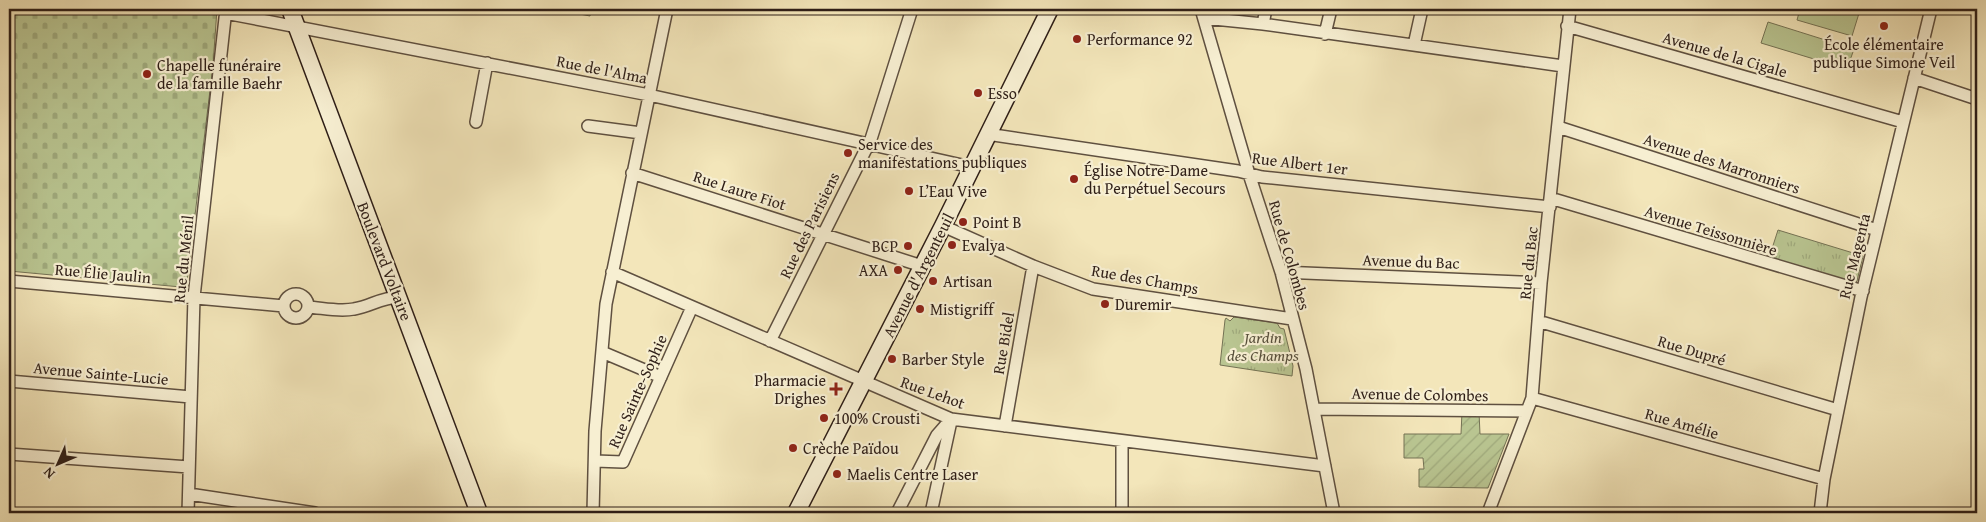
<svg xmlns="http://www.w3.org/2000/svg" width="1986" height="522" viewBox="0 0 1986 522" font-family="'Gentium Book Plus',serif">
<defs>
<pattern id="cemetery-stones" width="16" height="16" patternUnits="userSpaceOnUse" patternTransform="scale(1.25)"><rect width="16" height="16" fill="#b9c591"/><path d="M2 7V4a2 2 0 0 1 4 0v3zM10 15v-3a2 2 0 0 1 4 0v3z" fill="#9fa97c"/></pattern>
<pattern id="park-tufts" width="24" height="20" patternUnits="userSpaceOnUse" patternTransform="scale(1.25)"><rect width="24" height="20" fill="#b9c591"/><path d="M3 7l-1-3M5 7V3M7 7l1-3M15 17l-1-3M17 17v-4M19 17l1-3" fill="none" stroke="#9fa97c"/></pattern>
<pattern id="garden-furrows" width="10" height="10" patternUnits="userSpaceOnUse" patternTransform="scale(1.25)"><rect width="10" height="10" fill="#b9c591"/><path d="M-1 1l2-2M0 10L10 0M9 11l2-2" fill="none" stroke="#9fa97c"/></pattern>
</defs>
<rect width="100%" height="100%" fill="#f3e6ba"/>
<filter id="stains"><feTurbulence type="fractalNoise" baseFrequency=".004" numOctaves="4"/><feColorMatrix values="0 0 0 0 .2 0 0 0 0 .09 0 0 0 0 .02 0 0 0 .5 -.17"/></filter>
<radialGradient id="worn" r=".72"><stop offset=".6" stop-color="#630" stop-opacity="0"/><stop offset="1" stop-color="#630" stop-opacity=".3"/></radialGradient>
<path fill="url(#cemetery-stones)" stroke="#747254" d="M9,9H217L213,65L187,282L181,287L9,271Z"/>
<path fill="url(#park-tufts)" stroke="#747254" d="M554,9H591L590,16Z
M1778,230L1863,256L1857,281L1853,284L1769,258Z
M1234,317L1277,323L1280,328L1284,329L1293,366L1292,376L1220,365L1225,320L1226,318L1230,321Z"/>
<path fill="url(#garden-furrows)" stroke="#747254" d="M1462,412H1479L1480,434H1509L1488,488L1419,487V469H1424L1423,458H1404V434H1461Z"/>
<path fill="#b9c591" stroke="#747254" d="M1800,9H1856L1860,10L1852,36L1797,20Z
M1768,22L1854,49L1847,69L1761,43Z"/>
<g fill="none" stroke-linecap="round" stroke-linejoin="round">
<defs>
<path id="minor" d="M1201,9L1249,174L1281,272L1306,369L1334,513
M225,13L649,95L971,167
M1204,18L1263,24L1563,66
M1263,24L1266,9
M1567,26L1903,122
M1325,34L1331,9
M1414,45L1422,9
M1914,78L1977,99
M476,122L487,63
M588,126L641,133
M1558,127L1877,230
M987,134L1238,171L1262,177L1550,207
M632,173L922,266
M1550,198L1863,291
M943,226L1033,266L1093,289L1292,319
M612,272L951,419L1325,466
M1281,272L1541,283
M9,281L284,306
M284 306a12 12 0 1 1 24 0a12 12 0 1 1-24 0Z
M308,307C323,308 339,312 354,309C371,306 380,298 399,297
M1538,321L1838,410
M770,341L871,139L912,9
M602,352L661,377
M9,381L191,397
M1532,398L1824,479
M1314,409L1526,411
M1005,426L1033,266
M1122,441V513
M9,454L189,467
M595,461L623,462L692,307
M189,494L315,513
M188,513L194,297L226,9
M593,513L595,431L606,304L667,9
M897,513L937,435L951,419
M931,513L951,421
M1488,513L1532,398L1541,283L1570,9
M1820,513L1824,479L1861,297L1931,9"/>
<path id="secondary" d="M290,9L479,513
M796,513L943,226L1050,9"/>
</defs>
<use href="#minor" stroke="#5f5040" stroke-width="14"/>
<use href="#secondary" stroke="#2e1e17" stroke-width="19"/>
<use href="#minor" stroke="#f7efd2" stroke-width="11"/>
<use href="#secondary" stroke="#f7efd2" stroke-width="16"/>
</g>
<g fill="#8f2418" stroke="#f7efd2" stroke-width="2">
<circle cx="1884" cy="26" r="5"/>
<circle cx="1077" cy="39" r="5"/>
<circle cx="147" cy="74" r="5"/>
<circle cx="978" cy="93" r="5"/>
<circle cx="848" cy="153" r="5"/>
<circle cx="1074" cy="179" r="5"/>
<circle cx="909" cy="191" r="5"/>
<circle cx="963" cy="222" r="5"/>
<circle cx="952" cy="245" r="5"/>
<circle cx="908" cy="246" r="5"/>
<circle cx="898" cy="270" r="5"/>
<circle cx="933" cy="281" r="5"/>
<circle cx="1105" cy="304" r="5"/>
<circle cx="920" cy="309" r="5"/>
<circle cx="892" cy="359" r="5"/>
<path d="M833.5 381.5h5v5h5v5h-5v5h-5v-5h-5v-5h5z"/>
<circle cx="824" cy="418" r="5"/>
<circle cx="793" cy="448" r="5"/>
<circle cx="837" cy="474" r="5"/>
</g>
<g text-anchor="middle" stroke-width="4.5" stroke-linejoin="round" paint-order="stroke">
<g font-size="16" fill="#2e1e17" stroke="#f7efd2" text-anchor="start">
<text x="1087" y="45">Performance 92</text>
<text x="1884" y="50" text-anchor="middle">École élémentaire<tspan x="1884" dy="18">publique Simone Veil</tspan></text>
<text x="157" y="71">Chapelle funéraire<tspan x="157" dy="18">de la famille Baehr</tspan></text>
<text x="988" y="99">Esso</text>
<text x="858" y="150">Service des<tspan x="858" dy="18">manifestations publiques</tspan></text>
<text x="1084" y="176">Église Notre-Dame<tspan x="1084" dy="18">du Perpétuel Secours</tspan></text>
<text x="919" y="197">L’Eau Vive</text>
<text x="973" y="228">Point B</text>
<text x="962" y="251">Evalya</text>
<text x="898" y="252" text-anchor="end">BCP</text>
<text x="888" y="276" text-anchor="end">AXA</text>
<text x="943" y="287">Artisan</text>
<text x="1115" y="310">Duremir</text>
<text x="930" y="315">Mistigriff</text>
<text x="902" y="365">Barber Style</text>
<text x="826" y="386" text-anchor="end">Pharmacie<tspan x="826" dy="18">Drighes</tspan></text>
<text x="834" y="424">100% Crousti</text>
<text x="803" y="454">Crèche Païdou</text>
<text x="847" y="480">Maelis Centre Laser</text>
</g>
<g font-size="16" fill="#2e1e17" stroke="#f7efd2">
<text transform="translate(1725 54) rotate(16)" y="6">Avenue de la Cigale</text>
<text transform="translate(602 69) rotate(11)" y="6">Rue de l'Alma</text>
<text transform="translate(1300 163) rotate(7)" y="6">Rue Albert 1er</text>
<text transform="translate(1722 163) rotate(18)" y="6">Avenue des Marronniers</text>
<text transform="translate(740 190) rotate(18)" y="6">Rue Laure Fiot</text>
<text transform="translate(809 225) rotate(-64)" y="6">Rue des Parisiens</text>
<text transform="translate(1711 230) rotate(17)" y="6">Avenue Teissonnière</text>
<text transform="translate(1290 255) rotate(74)" y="6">Rue de Colombes</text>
<text transform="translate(1854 256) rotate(-76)" y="6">Rue Magenta</text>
<text transform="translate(183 259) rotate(-84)" y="6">Rue du Ménil</text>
<text transform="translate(385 261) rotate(69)" y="6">Boulevard Voltaire</text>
<text transform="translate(1411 261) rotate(2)" y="6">Avenue du Bac</text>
<text transform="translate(1528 263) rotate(-84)" y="6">Rue du Bac</text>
<text transform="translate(103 273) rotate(5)" y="6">Rue Élie Jaulin</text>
<text transform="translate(918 275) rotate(-63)" y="6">Avenue d'Argenteuil</text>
<text transform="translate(1145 279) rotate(10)" y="6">Rue des Champs</text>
<text transform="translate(1003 343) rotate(-80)" y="6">Rue Bidel</text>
<text transform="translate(1692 350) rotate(17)" y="6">Rue Dupré</text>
<text transform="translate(101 373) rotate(5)" y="6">Avenue Sainte-Lucie</text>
<text transform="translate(637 391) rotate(-66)" y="6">Rue Sainte-Sophie</text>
<text transform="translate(933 392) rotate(20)" y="6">Rue Lehot</text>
<text transform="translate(1420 394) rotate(1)" y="6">Avenue de Colombes</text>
<text transform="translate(1682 423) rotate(16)" y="6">Rue Amélie</text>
</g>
<g font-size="16" font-style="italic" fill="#58503c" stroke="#f7efd2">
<text x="1263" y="343">Jardin<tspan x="1263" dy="18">des Champs</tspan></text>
</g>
</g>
<rect width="1986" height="522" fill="none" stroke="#f3e6ba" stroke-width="30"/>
<rect x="10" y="10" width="1966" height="502" fill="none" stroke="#2e1e17" stroke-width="2.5"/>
<rect x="15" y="15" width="1956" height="492" fill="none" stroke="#2e1e17"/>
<g transform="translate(58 464) rotate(225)" stroke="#f7efd2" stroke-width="4" paint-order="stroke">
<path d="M0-4L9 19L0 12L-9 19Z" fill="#2e1e17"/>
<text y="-8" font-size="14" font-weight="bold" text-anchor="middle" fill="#2e1e17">N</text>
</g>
<rect width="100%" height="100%" filter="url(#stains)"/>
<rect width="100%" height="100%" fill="url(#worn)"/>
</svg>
